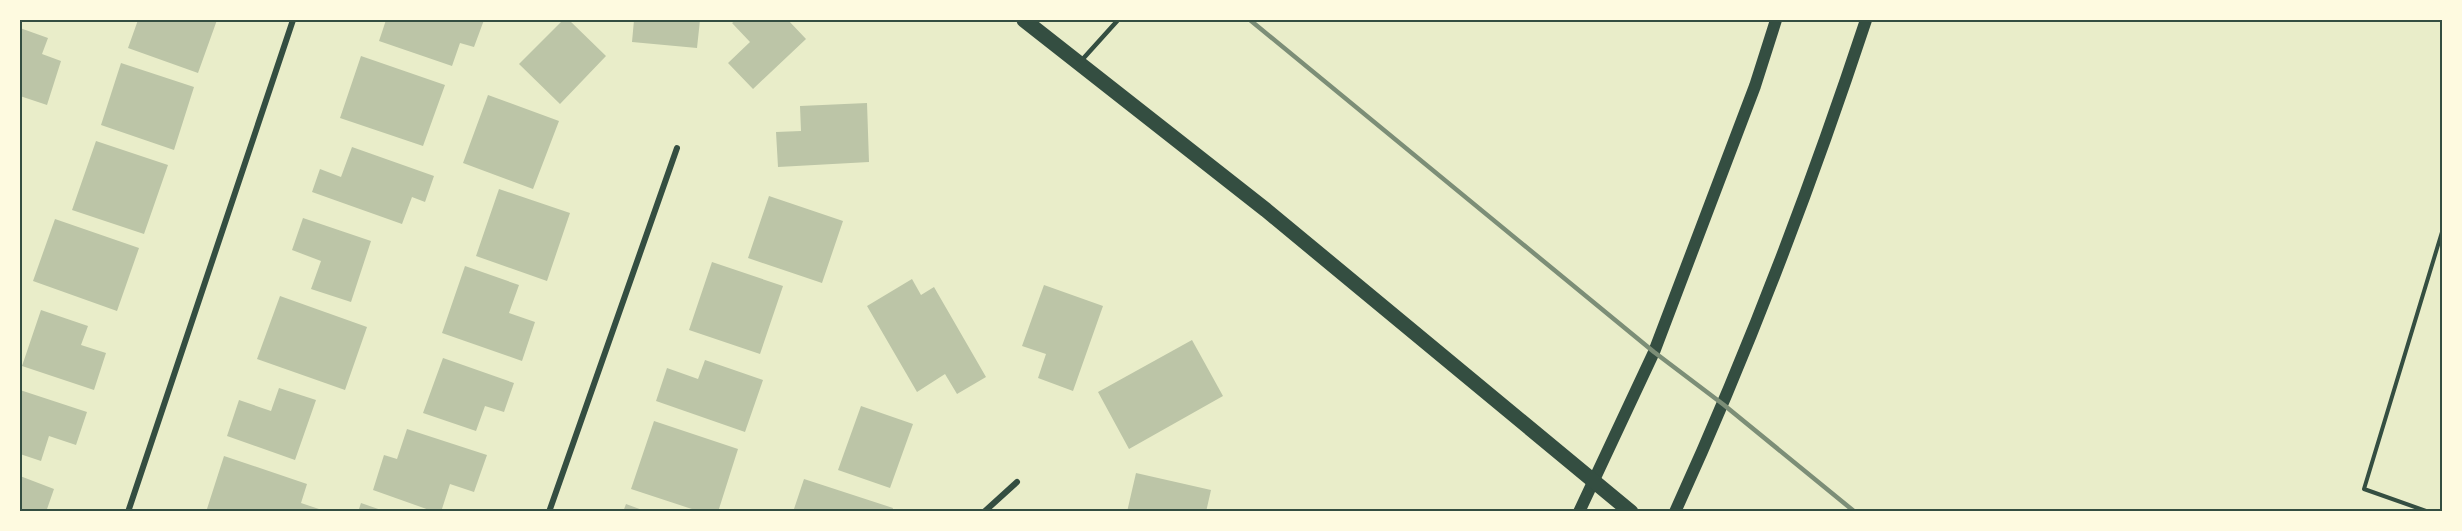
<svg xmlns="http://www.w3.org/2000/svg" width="2462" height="531" viewBox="0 0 2462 531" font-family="Signika,sans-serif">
<rect width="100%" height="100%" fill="#e9edc9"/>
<path fill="#bcc5a7" d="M138,20H217L198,73L128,48Z
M386,20H484L474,47L460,43L452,66L379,41Z
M563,20H569L606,56L560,104L519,64Z
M634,20H700L697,48L632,42Z
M736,20H788L806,39L753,89L728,63L750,42L732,23Z
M20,28L48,38L42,54L61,61L47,105L20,96Z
M361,56L445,85L423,146L340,118Z
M121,63L194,87L174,150L101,125Z
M488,95L559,121L533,189L463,163Z
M867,103L869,162L778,167L776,132L801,131L800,106Z
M96,141L168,165L144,234L72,210Z
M352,147L434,176L425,202L412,197L402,224L312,192L320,169L341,177Z
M499,189L570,213L547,281L476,256Z
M769,196L843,221L822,283L748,258Z
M303,218L371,241L351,302L311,289L321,261L292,250Z
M55,219L139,248L117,311L33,281Z
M712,262L783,286L760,354L689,330Z
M465,266L519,285L509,313L535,322L522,361L442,333Z
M912,279L921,295L934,287L986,377L957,394L945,374L917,392L867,306Z
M1044,285L1103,306L1073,391L1038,378L1046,354L1022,346Z
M280,296L367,327L345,390L257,359Z
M41,310L88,326L81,345L106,353L94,390L22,366Z
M1192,340L1223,396L1129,449L1098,392Z
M443,358L514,383L504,412L485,406L476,431L423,413Z
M705,360L763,380L745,432L656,401L667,368L698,379Z
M279,388L316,400L295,460L227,436L239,400L271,411Z
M20,390L87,412L76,445L49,436L41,461L20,454Z
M861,406L913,424L890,488L838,470Z
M654,421L738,449L718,512H701L631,489Z
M407,429L487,455L474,492L450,484L441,512H435L373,490L384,455L397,459Z
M224,456L307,484L301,503L319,509L318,512H206Z
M1136,473L1211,490L1206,512H1127Z
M20,476L54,489L46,512H20Z
M804,479L893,508L892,512H793Z
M361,503L384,511V512H358Z
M626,504L645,511V512H623Z"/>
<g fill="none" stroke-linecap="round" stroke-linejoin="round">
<path stroke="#344e41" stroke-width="4" d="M2429,512L2364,489L2442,232"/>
<path stroke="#344e41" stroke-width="4.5" d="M1081,61L1118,20"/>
<path stroke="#344e41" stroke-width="6" d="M128,512L293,20
M549,512L677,148
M984,512L1017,482"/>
<path stroke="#344e41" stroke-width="12" d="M1579,512L1654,352L1755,86L1776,20
M1675,512C1748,352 1811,186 1866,20"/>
<path stroke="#344e41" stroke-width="15" d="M1024,20L1266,210L1631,512"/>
<path stroke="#7c8e77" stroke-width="4.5" d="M1250,20L1654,352L1724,405L1855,512"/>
</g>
<rect width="2462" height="531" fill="none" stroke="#fefae0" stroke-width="42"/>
<rect x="21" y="21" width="2420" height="489" fill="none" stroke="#344e41" stroke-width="2"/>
</svg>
